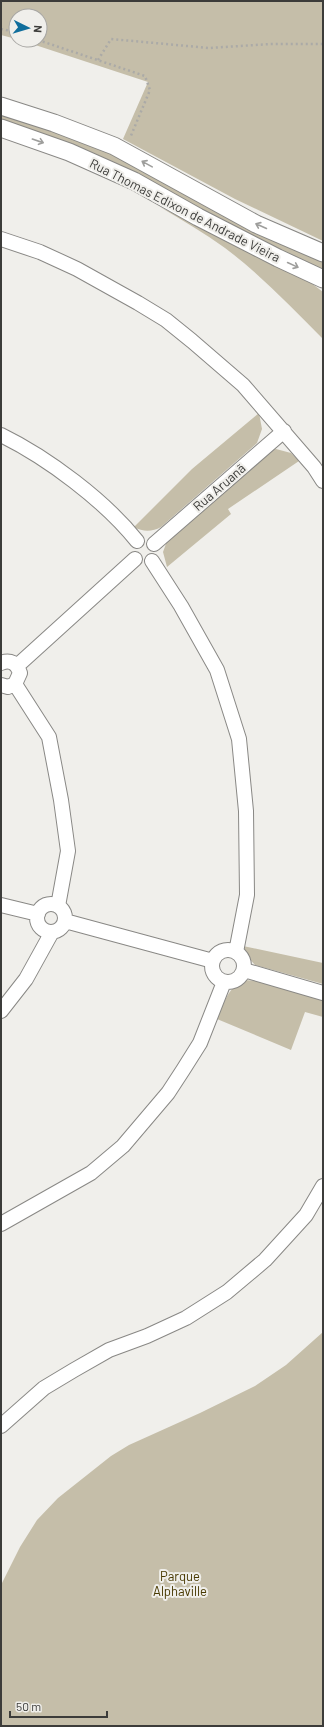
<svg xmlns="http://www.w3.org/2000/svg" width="324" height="1727" viewBox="0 0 324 1727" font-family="Barlow,sans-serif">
<rect width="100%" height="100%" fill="#f0efeb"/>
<path fill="#c5bea9" d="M1,1H323V241L235,199L123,139L148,82L20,40H40V16H16V39L1,35Z
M1,114L103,149L323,260V270L1,123Z
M160,207L302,276L323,292V339C292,308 261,275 225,248C204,233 182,220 160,207Z
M259,413L262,429L257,443L161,527C152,532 143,532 134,527L192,469Z
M276,449L291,453L299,461L228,509L231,514L167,567L163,552L167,541L271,450Z
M243,946L323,963V984L255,965L246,955Z
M243,980L258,981L323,998V1017L305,1012L291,1050L217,1019C224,1004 227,989 243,980Z
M323,1332V1726H1V1585L20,1547L37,1520L58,1498L111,1456L129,1445L200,1413L255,1386L286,1365Z"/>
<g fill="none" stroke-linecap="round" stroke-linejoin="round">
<defs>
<path id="minor" d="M1,239L40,252L77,269L138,303L166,320L192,341L243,385L314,467L323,481
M1,435C48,458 105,501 137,541
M154,544L284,431
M152,561L181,606L217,670L239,739L246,811L247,895L236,952
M1,663C10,659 17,663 20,673L15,684L8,687L1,685
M17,666L135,559
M15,684L49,737L61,800L68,851L58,906
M37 918a14 14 0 1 1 28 0a14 14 0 1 1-28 0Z
M1,905L38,914
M65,921L213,961
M212 966a16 16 0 1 1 32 0a16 16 0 1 1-32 0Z
M244,970L323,993
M1,1011L26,979L52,932
M1,1224L91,1173L123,1146L168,1093L183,1070L200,1043L224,982
M1,1426L44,1388L74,1370L109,1350L147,1336L186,1318L227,1292L265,1260L306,1215L323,1186"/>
<path id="tertiary" d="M1,106L54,123L114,146L256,224L323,253
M1,128L69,152L134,181L198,217L278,258L323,279"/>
</defs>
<use href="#minor" stroke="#898885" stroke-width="16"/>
<use href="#tertiary" stroke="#898885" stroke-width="19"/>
<path stroke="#abaaa7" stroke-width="2.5" stroke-dasharray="2 3" stroke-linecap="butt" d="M1,29L16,32
M38,40L145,76L150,90L130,138
M98,60L111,39L209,48L271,44H323"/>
<use href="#minor" stroke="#fff" stroke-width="14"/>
<use href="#tertiary" stroke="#fff" stroke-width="17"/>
</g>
<defs><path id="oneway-shaft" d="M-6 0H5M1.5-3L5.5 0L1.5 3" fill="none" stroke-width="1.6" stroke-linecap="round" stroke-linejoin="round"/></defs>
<g stroke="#9e9e9c">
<use href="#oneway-shaft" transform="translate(38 141) rotate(19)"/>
<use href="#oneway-shaft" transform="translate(147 164) rotate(-151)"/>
<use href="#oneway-shaft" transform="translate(261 226) rotate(-156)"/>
<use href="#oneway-shaft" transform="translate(293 265) rotate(25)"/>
</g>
<g text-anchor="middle" stroke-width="4" stroke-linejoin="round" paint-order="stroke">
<g font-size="13" fill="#3c3c3a" stroke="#f0efeb">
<text transform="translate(185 210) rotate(27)" y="5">Rua Thomas Edixon de Andrade Vieira</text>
<text transform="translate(219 487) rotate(-41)" y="5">Rua Aruanã</text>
</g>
<g font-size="13" fill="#483901" stroke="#f0efeb">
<text x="180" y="1581">Parque<tspan x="180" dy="15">Alphaville</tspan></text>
</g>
</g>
<rect width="324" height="1727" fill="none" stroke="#3c3c3a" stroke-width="4"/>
<g transform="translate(28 28) rotate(95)"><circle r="19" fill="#f0efeb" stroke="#a8a7a4"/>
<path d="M0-3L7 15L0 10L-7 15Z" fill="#106e9c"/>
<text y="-6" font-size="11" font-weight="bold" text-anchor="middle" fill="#3c3c3a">N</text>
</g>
<path d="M10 1711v6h97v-6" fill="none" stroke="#3c3c3a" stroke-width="2"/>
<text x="16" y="1711" font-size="12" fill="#3c3c3a" stroke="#f0efeb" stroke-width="3" paint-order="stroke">50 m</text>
</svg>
